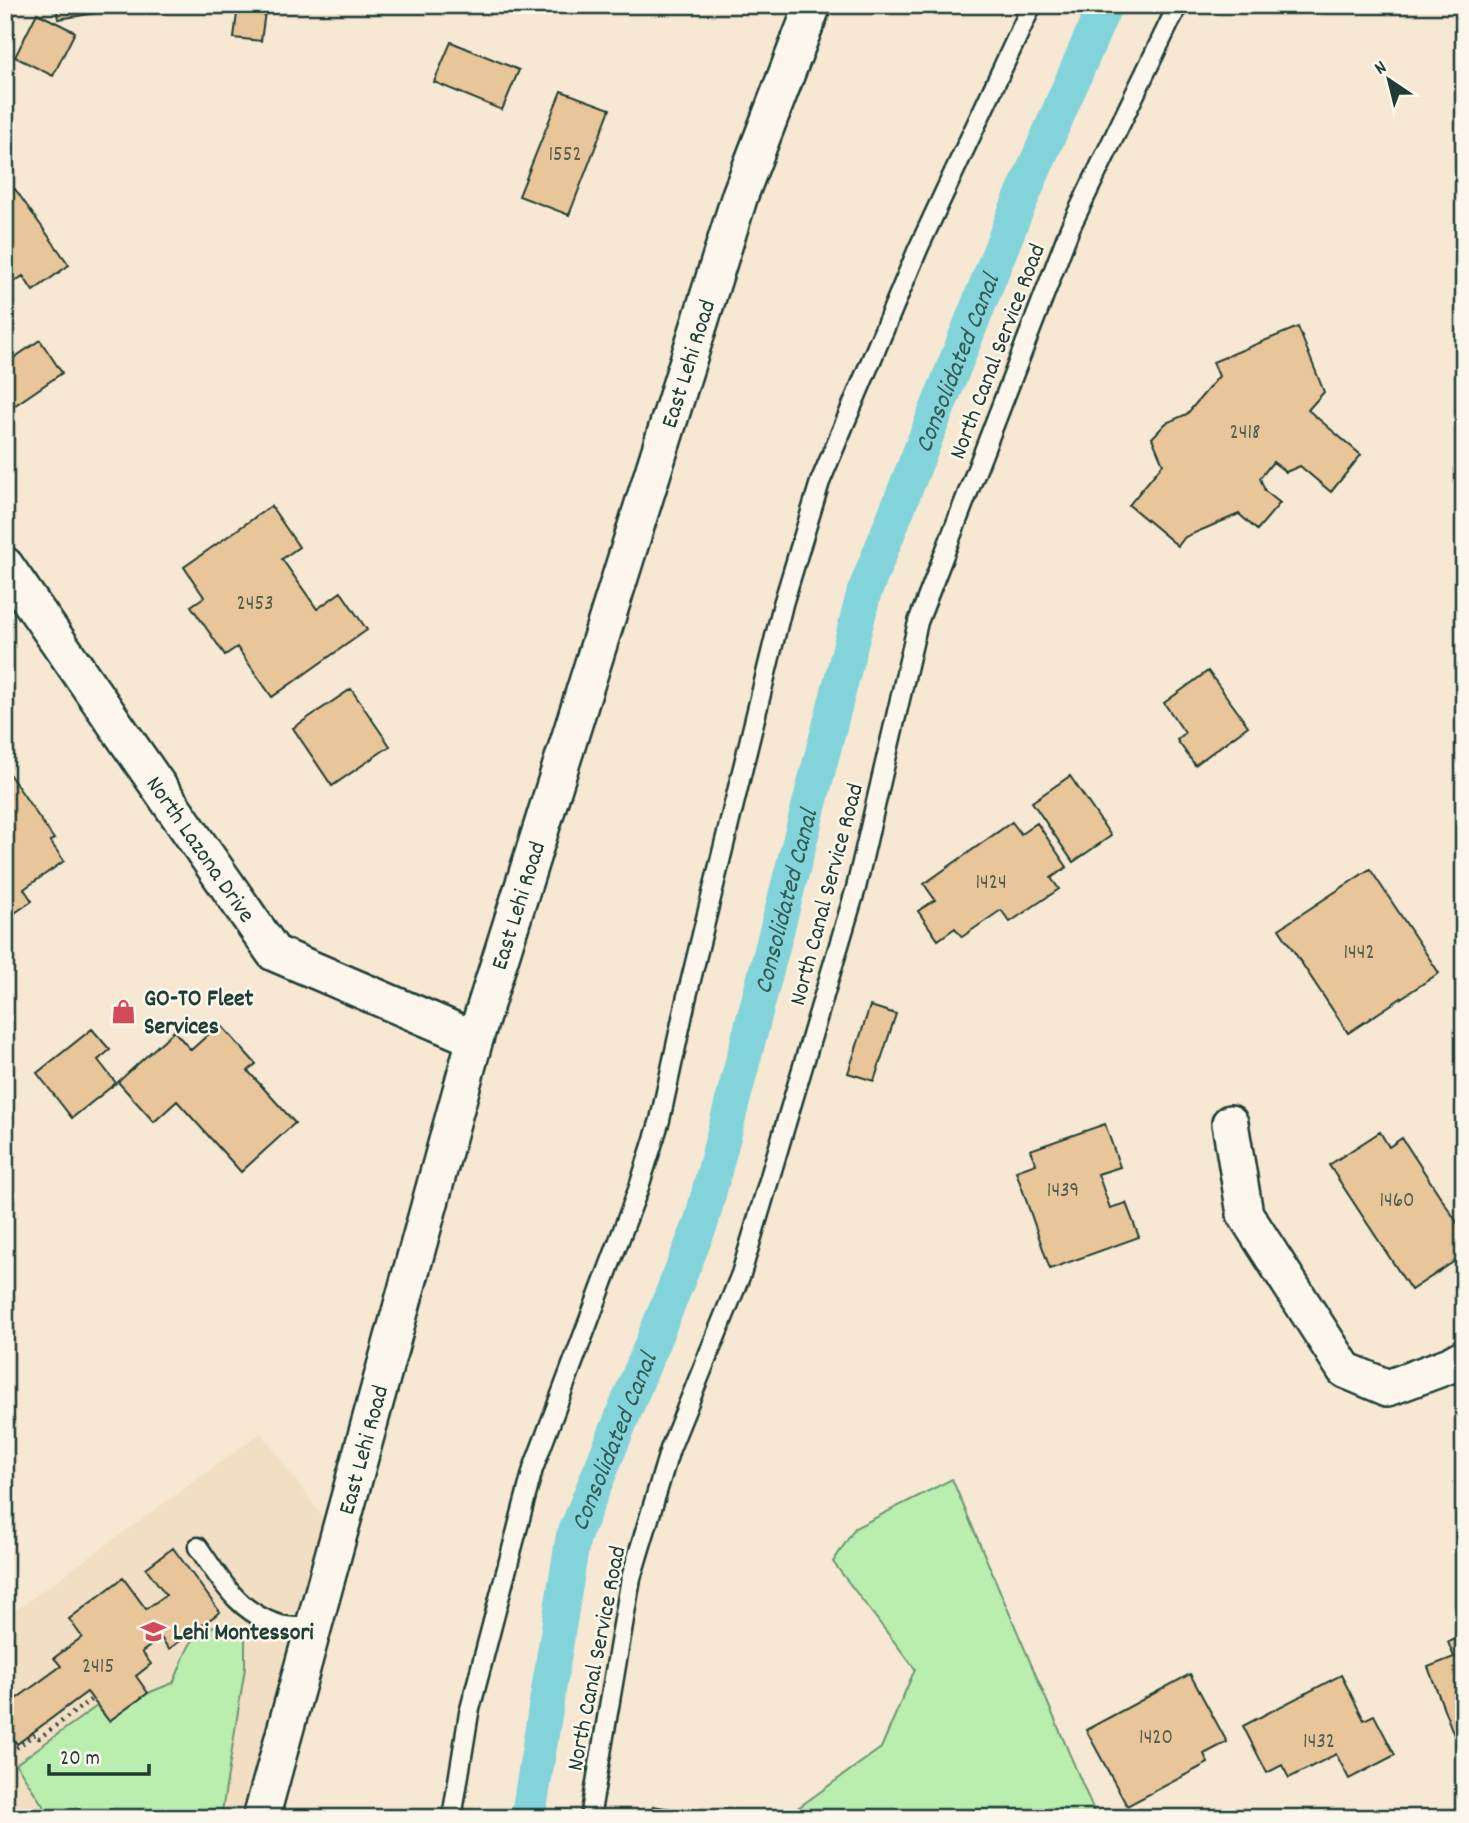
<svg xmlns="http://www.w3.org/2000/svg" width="1469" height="1823" viewBox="0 0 1469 1823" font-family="Dekko,sans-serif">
<rect width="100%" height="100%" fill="#f6e8d3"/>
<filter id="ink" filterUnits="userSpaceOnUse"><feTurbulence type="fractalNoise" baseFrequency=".0143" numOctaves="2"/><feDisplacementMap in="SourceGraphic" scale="14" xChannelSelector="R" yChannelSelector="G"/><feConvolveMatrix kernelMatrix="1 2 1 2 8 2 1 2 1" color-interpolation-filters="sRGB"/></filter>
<g filter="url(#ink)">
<path fill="#f2dec2" d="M261,1433L330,1527L251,1797L240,1818H5V1618Z"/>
<path fill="#b9eeaf" stroke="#6c9672" stroke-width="2" d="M952,1479L1097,1818H784L881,1748L915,1669L833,1562L855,1528Z
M230,1625L245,1635V1668L221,1818H51L16,1764L97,1706L109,1721L148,1693L173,1683C183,1664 186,1638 208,1628C214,1625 224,1626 230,1625Z"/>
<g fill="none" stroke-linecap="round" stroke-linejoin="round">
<path stroke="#83d4da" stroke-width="35" id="s1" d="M528,1818L573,1538L701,1223L864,593L1015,213L1105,5"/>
</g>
<path fill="#e9c69a" stroke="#1f3d34" stroke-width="2" d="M56,5H115L116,10L58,19Z
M238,5H266L261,41L234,38Z
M37,13L75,32L53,76L15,57Z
M451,42L519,70L502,110L434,82Z
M561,91L610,109L569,215L519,196Z
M15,189L69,265L33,291L23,276L5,288V195Z
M1298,327L1324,392L1308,410L1361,455L1331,492L1300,466L1286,472L1273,462L1260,478L1265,491L1280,503L1257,530L1239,514L1185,537L1178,546L1129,505L1163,464L1152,438L1166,423L1187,414L1219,376L1213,362Z
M40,340L62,373L5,412V364Z
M271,506L299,547L282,559L317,609L341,592L367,630L272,697L237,647L225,655L191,606L204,597L184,567Z
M1208,671L1248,726L1195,765L1177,740L1185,733L1164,703Z
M351,689L390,746L332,786L293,728Z
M5,768L54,839L50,841L64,861L24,889L32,901L9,917L5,913Z
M1070,776L1111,836L1073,862L1032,802Z
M1012,822L1021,834L1037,823L1067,867L1051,878L1059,889L1010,922L1001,910L962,937L955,928L938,940L918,911L935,900L924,884Z
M1370,869L1439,973L1348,1033L1279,929Z
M870,1006L896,1014L874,1081L848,1073Z
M220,1024L256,1064L248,1071L295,1123L241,1172L177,1101L154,1122L118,1082L174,1031L191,1050Z
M92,1029L110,1050L98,1060L116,1083L72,1118L37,1073Z
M1105,1124L1120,1167L1098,1174L1110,1208L1126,1203L1139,1237L1050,1269L1016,1171L1036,1164L1030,1150Z
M1380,1132L1389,1147L1402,1138L1464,1233V1255L1411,1290L1329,1165Z
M173,1548L220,1612L169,1649L161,1638L142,1652L151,1664L136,1676L148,1693L109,1721L87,1692L17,1744L5,1728V1707L61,1666L54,1658L82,1637L69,1619L123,1578L146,1609L166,1595L146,1568Z
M1464,1636V1740L1457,1743L1428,1667L1454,1657L1448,1642Z
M1190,1674L1227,1742L1204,1754L1208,1763L1127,1806L1086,1730Z
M1341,1675L1364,1720L1374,1715L1395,1755L1349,1779L1336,1754L1289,1778L1282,1765L1267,1773L1243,1726Z
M653,1806L718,1817L719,1818H651Z"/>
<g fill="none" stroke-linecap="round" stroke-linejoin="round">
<defs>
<path id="service" d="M198,1547C221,1580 238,1613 280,1625C290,1627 302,1627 313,1629
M452,1818L469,1713L533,1469L638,1190L660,1120L686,1000L783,604L820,482L918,249L1032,5
M590,1818L631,1578L670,1449L741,1274L856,888L918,622L1070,228L1178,5"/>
<g id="minor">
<path id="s2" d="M5,565L274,953L475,1039"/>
<path d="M1230,1123L1245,1214L1345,1370L1388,1388L1450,1365L1464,1357"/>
<path id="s3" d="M261,1818L475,1039L740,195L813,5"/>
</g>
</defs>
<use href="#service" stroke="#1f3d34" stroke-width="23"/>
<use href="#minor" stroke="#1f3d34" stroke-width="40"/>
<path stroke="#1f3d34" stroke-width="4.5" stroke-dasharray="2 5" stroke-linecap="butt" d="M5,1756L35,1734L39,1738L92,1699"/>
<use href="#service" stroke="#fbf7ec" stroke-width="18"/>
<use href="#minor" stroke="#fbf7ec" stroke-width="35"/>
</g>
</g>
<defs>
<symbol id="shop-bare" viewBox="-9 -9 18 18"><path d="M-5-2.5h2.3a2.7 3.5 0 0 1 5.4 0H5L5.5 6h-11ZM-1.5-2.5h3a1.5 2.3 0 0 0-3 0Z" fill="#d1495b" stroke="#fbf7ec" stroke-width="2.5" paint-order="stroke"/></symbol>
<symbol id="school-bare" viewBox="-9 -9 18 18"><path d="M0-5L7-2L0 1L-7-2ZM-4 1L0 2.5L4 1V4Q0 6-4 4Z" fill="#d1495b" stroke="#fbf7ec" stroke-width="2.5" paint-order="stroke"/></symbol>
</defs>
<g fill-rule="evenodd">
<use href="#shop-bare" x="106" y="994" width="35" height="35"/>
<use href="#school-bare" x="136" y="1614" width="35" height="35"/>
</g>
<g text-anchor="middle" stroke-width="5" stroke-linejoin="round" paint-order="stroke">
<g font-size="21" fill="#525f4e">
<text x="565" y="160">1552</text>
<text x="1245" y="438">2418</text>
<text x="255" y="609">2453</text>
<text x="991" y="888">1424</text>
<text x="1359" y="958">1442</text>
<text x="1063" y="1196">1439</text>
<text x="1397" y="1206">1460</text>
<text x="98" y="1672">2415</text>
<text x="1156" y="1743">1420</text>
<text x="1319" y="1747">1432</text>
</g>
<g font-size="24" fill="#1f3d34" stroke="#fbf7ec">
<text transform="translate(996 351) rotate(-69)" y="8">North Canal Service Road</text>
<text dy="8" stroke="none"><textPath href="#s3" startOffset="1516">East Lehi Road</textPath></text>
<text dy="8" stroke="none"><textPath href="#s2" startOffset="345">North Lazona Drive</textPath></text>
<text transform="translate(825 894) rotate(-75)" y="8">North Canal Service Road</text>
<text dy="8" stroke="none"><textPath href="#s3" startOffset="948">East Lehi Road</textPath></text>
<text dy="8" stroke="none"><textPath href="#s3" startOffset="382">East Lehi Road</textPath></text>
<text transform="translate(595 1658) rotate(-79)" y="8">North Canal Service Road</text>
</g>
<g font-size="24" font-weight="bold" fill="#1f3d34" stroke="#fbf7ec" text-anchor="start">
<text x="144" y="1005">GO-TO Fleet<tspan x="144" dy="28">Services</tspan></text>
<text x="173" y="1639">Lehi Montessori</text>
</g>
<g font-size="26" font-style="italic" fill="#335b55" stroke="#fbf7ec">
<text dy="9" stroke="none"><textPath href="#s1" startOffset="1522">Consolidated Canal</textPath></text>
<text dy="9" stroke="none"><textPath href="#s1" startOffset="956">Consolidated Canal</textPath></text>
<text dy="9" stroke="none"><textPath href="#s1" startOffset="388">Consolidated Canal</textPath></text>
</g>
</g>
<rect width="1469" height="1823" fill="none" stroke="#fbf7ec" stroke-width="28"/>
<rect x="14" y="14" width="1441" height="1795" fill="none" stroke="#1f3d34" stroke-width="2.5" filter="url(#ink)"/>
<g transform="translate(1389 80) rotate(325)" stroke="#fbf7ec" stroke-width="5" paint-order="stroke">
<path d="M0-5L12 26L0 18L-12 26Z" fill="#1f3d34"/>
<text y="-10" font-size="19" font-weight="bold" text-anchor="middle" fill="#1f3d34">N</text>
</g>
<path d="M49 1764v10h100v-10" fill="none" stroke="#1f3d34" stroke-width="3.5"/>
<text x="60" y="1764" font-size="21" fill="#1f3d34" stroke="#fbf7ec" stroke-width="5" paint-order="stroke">20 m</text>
</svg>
